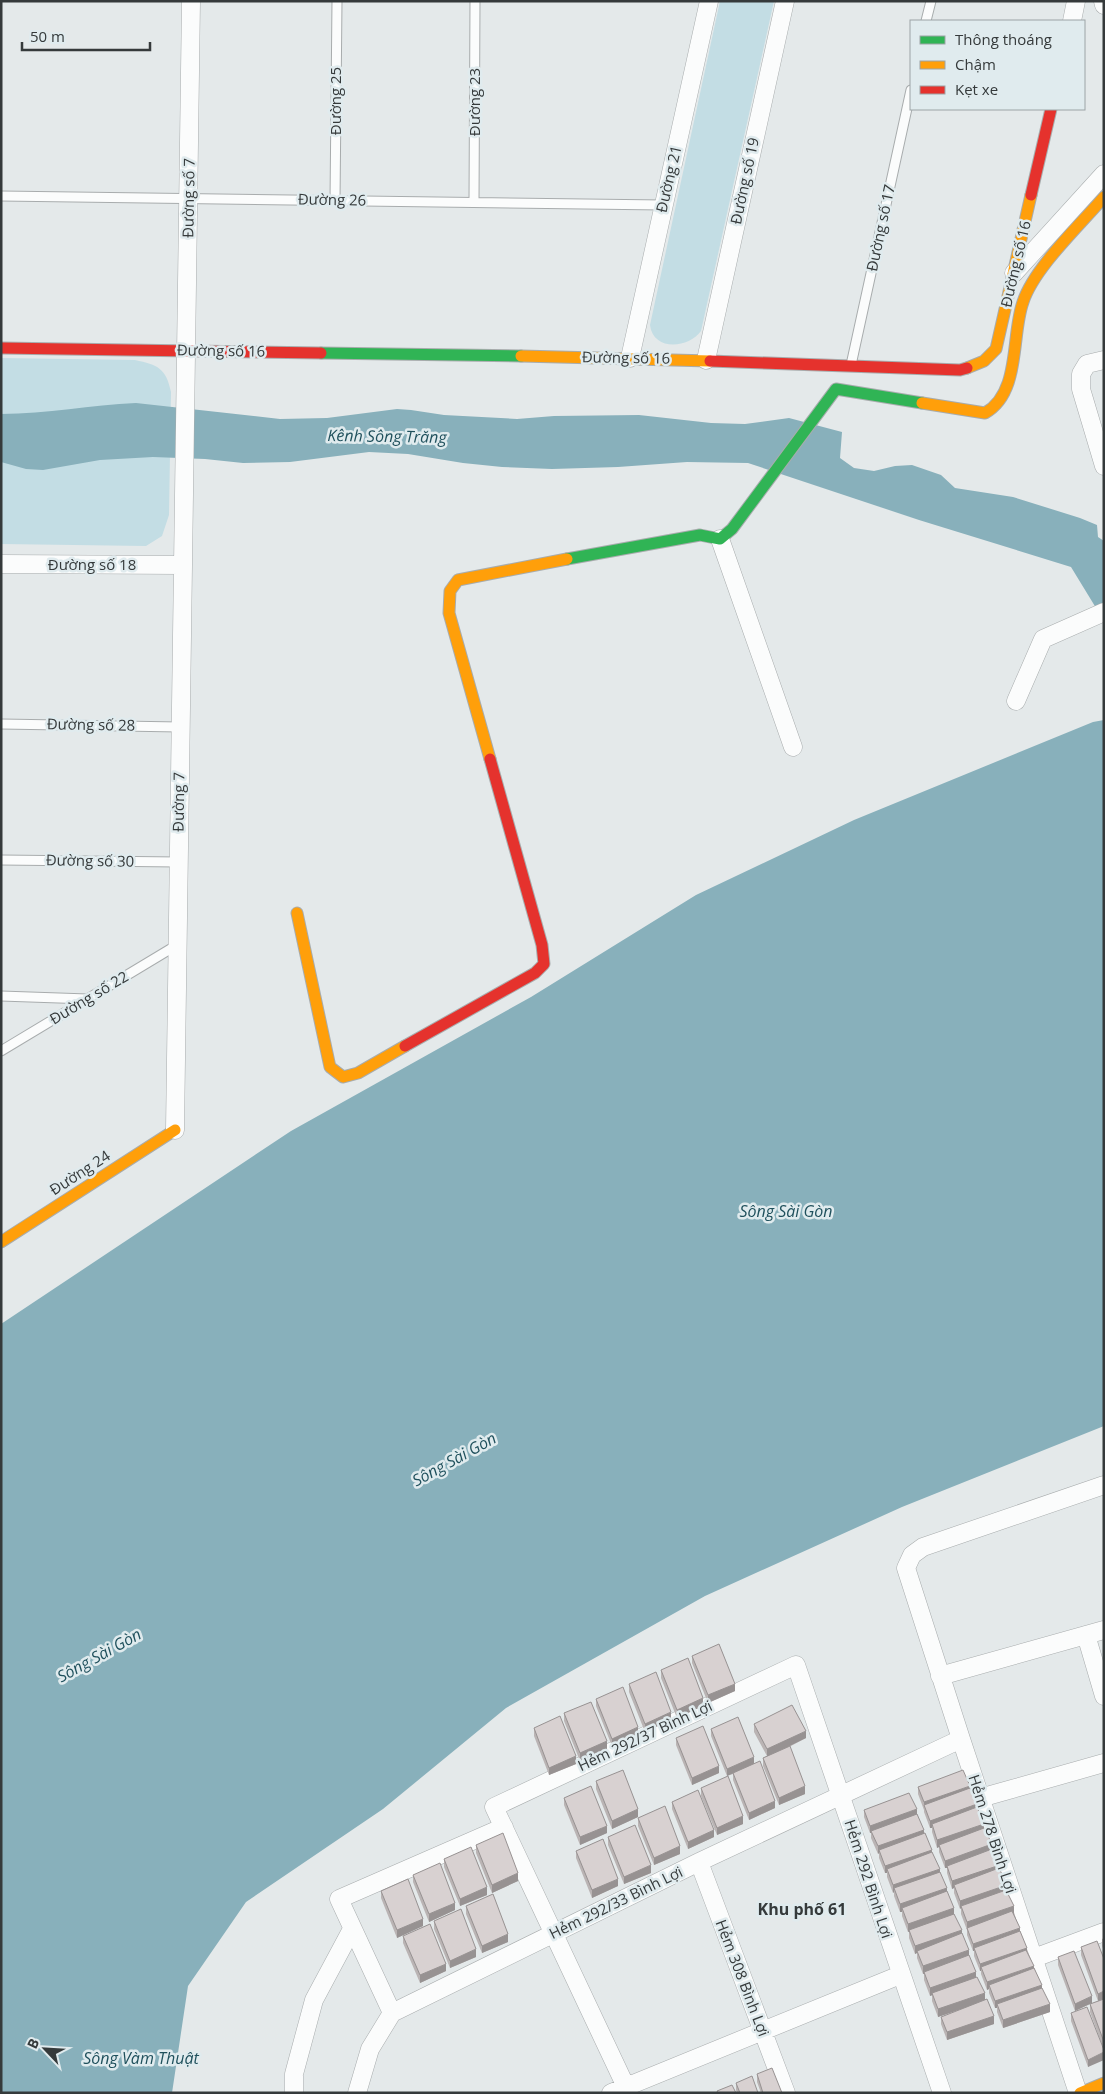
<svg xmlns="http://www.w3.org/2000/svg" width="1105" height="2094" viewBox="0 0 1105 2094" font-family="'Open Sans',sans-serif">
<rect width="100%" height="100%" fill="#e4e9ea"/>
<path fill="#c3dde4" d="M720,1H774L701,331C688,349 653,351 650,325Z
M1,358L135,360C158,365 166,368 171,392L169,515L162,536L146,546L1,544Z"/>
<path fill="#88b0bb" d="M136,403L280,419L327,418L397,409L411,410L444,415L517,419L554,416L639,415L711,423L745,424L789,418L842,432L840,458L854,468L874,471L895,466L912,465L941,475L955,488L1013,497L1080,518L1097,525L1098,537L1104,541V621L1071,567L919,520L748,463L687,462L618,467L552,469L502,467L463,463L408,454L369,452L290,462L243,463L205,459L153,457L100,460L43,470L26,469L1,462V414C47,414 91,405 136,403Z
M1104,720V1426L902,1507L705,1596L506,1708L383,1809L246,1902L188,1986L172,2093H1V1324L291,1131L531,997L696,895L854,820L1093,722Z"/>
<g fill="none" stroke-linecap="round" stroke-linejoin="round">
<defs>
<path id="lane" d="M926,21L931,1
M1,196L663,205
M335,201L337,1
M474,202L475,1
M851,365L911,90
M1,724L180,727
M1,860L178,862
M1,996L88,999
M1,1051L177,945"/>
<path id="street" d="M1103,1L1104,5
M1072,21L1076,1
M1014,273L1104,174
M630,358L709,1
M706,360L785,1
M1104,360L1087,364L1081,374V389L1104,466
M720,539L793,747
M1,564L182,565
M1016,701L1043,639L1104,612
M175,1130L191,1
M1086,1635L1104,1696
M940,1676L1104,1630
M980,1798L1104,1763
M699,1862L786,2093
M1034,1958L1104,1932
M392,2013L339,1899L504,1827
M626,2087L494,1807L796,1665L942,2093
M294,2093V2074L314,2000L352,1929
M357,2093L370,2049L392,2013L699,1862L961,1739
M611,2093L900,1975
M1078,2093L961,1739L906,1568L912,1555L923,1547L1104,1485"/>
<path id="fast" d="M321,353L521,356
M567,559L700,535L720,539L732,529L836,389L922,403"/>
<path id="slow" d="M521,356L710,361
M967,368L984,361L996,349L1031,195
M922,403L985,413C1021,393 1011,335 1023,302C1034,268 1080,225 1104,197
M490,759L449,613L450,591L458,580L567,559
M297,913L330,1067L343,1077L358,1073L405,1046
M1,1242L175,1130
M1080,2093L1104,2083"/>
<path id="jam" d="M1031,195L1051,109
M1,348L321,353
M710,361L960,370L967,368
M405,1046L535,973L544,964L542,945L490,759"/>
</defs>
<use href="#lane" stroke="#a8acad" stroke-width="11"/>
<use href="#street" stroke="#a8acad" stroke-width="19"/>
<use href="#fast" stroke="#a8acad" stroke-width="13"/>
<use href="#slow" stroke="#a8acad" stroke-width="13"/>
<use href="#jam" stroke="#a8acad" stroke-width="13"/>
<use href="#lane" stroke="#fbfcfc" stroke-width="9"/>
<use href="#street" stroke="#fbfcfc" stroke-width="18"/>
<use href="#fast" stroke="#30b455" stroke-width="11"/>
<use href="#slow" stroke="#ff9f0a" stroke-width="11"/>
<use href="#jam" stroke="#e5322d" stroke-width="11"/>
</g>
<path fill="#bab4b4" d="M692,1656L735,1691L708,1703L692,1663Z
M661,1670L703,1706L677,1718L661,1678Z
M629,1684L671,1720L645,1732L629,1692Z
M596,1699L638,1734L612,1746L596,1706Z
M564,1713L607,1749L580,1761L564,1721Z
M754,1724L806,1738L789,1747L805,1794L779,1805L763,1766V1758L767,1756L754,1732Z
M534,1728L576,1764L549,1775L534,1736Z
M711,1729L754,1764L775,1808L749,1820L733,1780V1774L727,1776L711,1736Z
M676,1738L719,1773L692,1785L676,1745Z
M596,1781L638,1817L612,1829L596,1789Z
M918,1787L970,1790L1000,1869L1020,1931L1042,1988L1050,2012L1003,2028L997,2012V2008H995L989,1993V1989L987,1990L981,1974V1971H980L974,1956V1951H973L967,1935V1930L961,1914V1908L960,1909L954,1893V1888L952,1889L947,1873V1868H945L939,1852V1847L937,1848L932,1832V1828H930L924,1812V1810L918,1794Z
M701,1788L743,1824L717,1835L701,1796Z
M564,1798L607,1833L580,1845L564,1805Z
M672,1802L714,1837L688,1849L672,1809Z
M864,1810L917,1814L940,1873L976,1977L994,2024L947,2040L941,2024V2017L967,2007L938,2017L932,2001V1995L930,1996L924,1980V1974H923L917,1958V1953L915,1954L909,1938V1931L908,1932L902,1916V1912H900L894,1896V1892L893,1893L887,1877V1873H885L879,1858V1853L878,1854L871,1838V1833H870L864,1817Z
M638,1818L680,1854L654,1865L638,1826Z
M608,1837L651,1873L624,1884L608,1845Z
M476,1845L518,1881L492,1893L476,1853Z
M576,1851L618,1886L592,1898L576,1858Z
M444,1859L487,1895L460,1906L444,1867Z
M413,1875L455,1910L429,1922L413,1882Z
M381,1891L423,1926L397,1938L381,1898Z
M466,1906L508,1942L482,1953L466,1914Z
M434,1921L476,1957L450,1968L434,1929Z
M403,1936L446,1971L420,1983L403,1943Z
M1104,1938V1951L1102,1946V1939Z
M1081,1947L1104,1999V2050L1090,2012V2004L1098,2001L1081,1955Z
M1058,1957L1092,2003L1075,2011L1058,1965Z
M1071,2013L1104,2050L1088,2067L1071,2021Z
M757,2074L782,2093H761L757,2082Z
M736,2083L758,2093H737L736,2090Z"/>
<path fill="#979292" d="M735,1684V1691L708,1703V1695Z
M703,1698V1706L677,1718V1710Z
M671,1712V1720L645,1732V1724Z
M638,1727V1734L612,1746V1739Z
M806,1731V1738L767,1757V1749Z
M607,1741V1749L580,1761V1753Z
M576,1756V1764L549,1775V1768Z
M754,1757V1764L727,1776V1769Z
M719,1766V1773L692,1785V1778Z
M805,1786V1794L779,1805V1798Z
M970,1786V1794L924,1805V1810V1802Z
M775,1801V1808L749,1820V1813Z
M977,1804V1812L932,1824V1828H930V1821Z
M638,1809V1817L612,1829V1821Z
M917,1809V1817L871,1831V1833H870V1826Z
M743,1816V1824L717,1835V1828Z
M984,1824V1831L939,1845V1847L937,1848V1840Z
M607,1826V1833L580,1845V1837Z
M714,1830V1837L688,1849V1842Z
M924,1830V1838L879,1850V1853L878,1854V1846Z
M992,1844V1852L947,1866V1868H945V1861Z
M680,1846V1854L654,1865V1858Z
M932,1850V1857L887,1869V1873H885V1866Z
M651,1865V1873L624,1884V1877Z
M1000,1865V1873L954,1885V1888L952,1889V1881Z
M940,1869V1876L894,1888V1892L893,1893V1885Z
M518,1873V1881L492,1893V1885Z
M618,1879V1886L592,1898V1890Z
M1007,1885V1893L961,1906V1908L960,1909V1901Z
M487,1887V1895L460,1906V1899Z
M947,1888V1896L902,1908V1912H900V1904Z
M455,1903V1910L429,1922V1914Z
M1014,1906V1914L967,1928V1930V1922Z
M954,1908V1916L908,1932V1924Z
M423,1919V1926L397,1938V1930Z
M1020,1928V1935L974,1948V1951H973V1944Z
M962,1930V1938L917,1951V1953L915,1954V1946Z
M508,1934V1942L482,1953V1946Z
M1027,1948V1955L981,1967V1971H980V1964Z
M476,1949V1957L450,1968V1961Z
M969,1950V1958L923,1974V1966Z
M446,1964V1971L420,1983V1975Z
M1034,1966V1974L989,1985V1989L987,1990V1982Z
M976,1972V1979L930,1996V1988Z
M1042,1985V1992L997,2004V2008H995V2001Z
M1104,1991V1999L1098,2001V1994Z
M985,1993V2001L938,2017V2009Z
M1092,1996V2003L1075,2011V2004Z
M1050,2004V2012L1003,2028V2020Z
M994,2016V2024L947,2040V2032Z
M1104,2052V2060L1088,2067V2060Z"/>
<path fill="#d8d1d1" stroke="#979292" d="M719,1644L735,1684L708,1695L692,1656Z
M688,1658L703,1698L677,1710L661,1670Z
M656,1672L671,1712L645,1724L629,1684Z
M623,1687L638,1727L612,1739L596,1699Z
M591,1702L607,1741L580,1753L564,1713Z
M792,1705L806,1731L767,1749L754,1724Z
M560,1716L576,1756L549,1768L534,1728Z
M738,1717L754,1757L727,1769L711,1729Z
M703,1726L719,1766L692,1778L676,1738Z
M790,1746L805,1786L779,1798L763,1758Z
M760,1761L775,1801L749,1813L733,1773Z
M623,1770L638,1809L612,1821L596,1781Z
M963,1770L970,1786L924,1802L918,1787Z
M728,1776L743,1816L717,1828L701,1788Z
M591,1786L607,1826L580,1837L564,1798Z
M970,1788L977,1804L930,1821L924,1805Z
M698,1790L714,1830L688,1842L672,1802Z
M909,1793L917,1809L870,1826L864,1810Z
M665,1806L680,1846L654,1858L638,1818Z
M977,1807L984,1824L937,1840L932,1824Z
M917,1814L924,1830L878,1846L871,1831Z
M635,1825L651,1865L624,1877L608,1837Z
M984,1828L992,1844L945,1861L939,1845Z
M503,1833L518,1873L492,1885L476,1845Z
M925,1833L932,1850L885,1866L879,1850Z
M603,1839L618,1879L592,1890L576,1851Z
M471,1847L487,1887L460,1899L444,1859Z
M992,1849L1000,1865L952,1881L947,1866Z
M932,1852L940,1869L893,1885L887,1869Z
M440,1863L455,1903L429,1914L413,1875Z
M999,1868L1007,1885L960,1901L954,1885Z
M940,1872L947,1888L900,1904L894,1888Z
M408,1879L423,1919L397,1930L381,1891Z
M1006,1890L1014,1906L967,1922L961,1906Z
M947,1891L954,1908L908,1924L902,1908Z
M493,1894L508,1934L482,1946L466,1906Z
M461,1909L476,1949L450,1961L434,1921Z
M1012,1911L1020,1928L973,1944L967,1928Z
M954,1914L962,1930L915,1946L909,1930Z
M430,1924L446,1964L420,1975L403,1936Z
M1020,1931L1027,1948L980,1964L974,1948Z
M962,1933L969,1950L923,1966L917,1951Z
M1097,1941L1104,1959V1991L1098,1994L1081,1947Z
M1026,1950L1034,1966L987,1982L981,1967Z
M1074,1951L1092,1996L1075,2004L1058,1957Z
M969,1955L976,1972L930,1988L924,1972Z
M1034,1968L1042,1985L995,2001L989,1985Z
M977,1977L985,1993L938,2009L932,1993Z
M1042,1988L1050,2004L1003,2020L997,2004Z
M987,1999L994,2016L947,2032L941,2017Z
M1104,1999V2042L1090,2004Z
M1087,2007L1104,2050V2052L1088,2060L1071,2013Z
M772,2068L782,2093H763L757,2074Z
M752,2076L758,2093H740L736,2083Z
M732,2085L736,2093H718L717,2091Z"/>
<g text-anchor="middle" stroke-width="5" stroke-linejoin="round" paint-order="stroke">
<g font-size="15" fill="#353a3b" stroke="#e0ebee">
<text transform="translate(336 101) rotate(-90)" y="5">Đường 25</text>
<text transform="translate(475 102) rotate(-90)" y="5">Đường 23</text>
<text transform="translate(669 179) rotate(-77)" y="5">Đường 21</text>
<text transform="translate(745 181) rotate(-78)" y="5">Đường số 19</text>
<text transform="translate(189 198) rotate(-89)" y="5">Đường số 7</text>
<text transform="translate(332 200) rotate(1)" y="5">Đường 26</text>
<text transform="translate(881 228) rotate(-78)" y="5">Đường số 17</text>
<text transform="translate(1016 264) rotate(-77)" y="5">Đường số 16</text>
<text transform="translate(221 351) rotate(1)" y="5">Đường số 16</text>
<text transform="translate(626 358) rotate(1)" y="5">Đường số 16</text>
<text x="92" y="570">Đường số 18</text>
<text transform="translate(91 725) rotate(1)" y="5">Đường số 28</text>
<text transform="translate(179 802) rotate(-89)" y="5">Đường 7</text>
<text transform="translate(90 861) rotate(1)" y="5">Đường số 30</text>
<text transform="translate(89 998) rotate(-31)" y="5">Đường số 22</text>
<text transform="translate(80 1173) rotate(-33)" y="5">Đường 24</text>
<text transform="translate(645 1736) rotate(-25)" y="5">Hẻm 292/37 Bình Lợi</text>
<text transform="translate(992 1834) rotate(72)" y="5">Hẻm 278 Bình Lợi</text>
<text transform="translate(868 1879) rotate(72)" y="5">Hẻm 292 Bình Lợi</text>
<text transform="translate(616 1903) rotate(-26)" y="5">Hẻm 292/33 Bình Lợi</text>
<text transform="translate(742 1978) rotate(69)" y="5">Hẻm 308 Bình Lợi</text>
</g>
<g font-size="16" font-style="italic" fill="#1f505c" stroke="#e0ebee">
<text transform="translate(387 436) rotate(1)" y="6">Kênh Sông Trăng</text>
<text x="786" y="1217">Sông Sài Gòn</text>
<text transform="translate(454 1459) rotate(-29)" y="6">Sông Sài Gòn</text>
<text transform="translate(99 1655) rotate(-29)" y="6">Sông Sài Gòn</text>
<text x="141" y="2064">Sông Vàm Thuật</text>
</g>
<g font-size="16" font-weight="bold" fill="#353a3b" stroke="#e0ebee">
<text x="802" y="1915">Khu phố 61</text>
</g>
</g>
<rect width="1105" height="2094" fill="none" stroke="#353a3b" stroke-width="5"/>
<rect x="910" y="20" width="175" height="90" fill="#e0ebee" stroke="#9ca4a6"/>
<rect x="920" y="36" width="25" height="8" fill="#30b455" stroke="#9ca4a6"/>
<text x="955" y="45" font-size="15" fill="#353a3b">Thông thoáng</text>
<rect x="920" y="61" width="25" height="8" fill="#ff9f0a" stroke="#9ca4a6"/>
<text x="955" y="70" font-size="15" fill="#353a3b">Chậm</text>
<rect x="920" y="86" width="25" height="8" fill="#e5322d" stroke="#9ca4a6"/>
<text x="955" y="95" font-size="15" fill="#353a3b">Kẹt xe</text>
<g transform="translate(45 2049) rotate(295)" stroke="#e0ebee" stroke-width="4" paint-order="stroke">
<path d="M0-4L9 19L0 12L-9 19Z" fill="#353a3b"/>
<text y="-8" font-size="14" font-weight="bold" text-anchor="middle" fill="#353a3b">B</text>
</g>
<path d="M22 42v8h128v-8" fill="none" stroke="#353a3b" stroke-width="2.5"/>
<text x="30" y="42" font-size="15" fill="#353a3b" stroke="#e0ebee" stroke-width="4" paint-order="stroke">50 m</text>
</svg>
